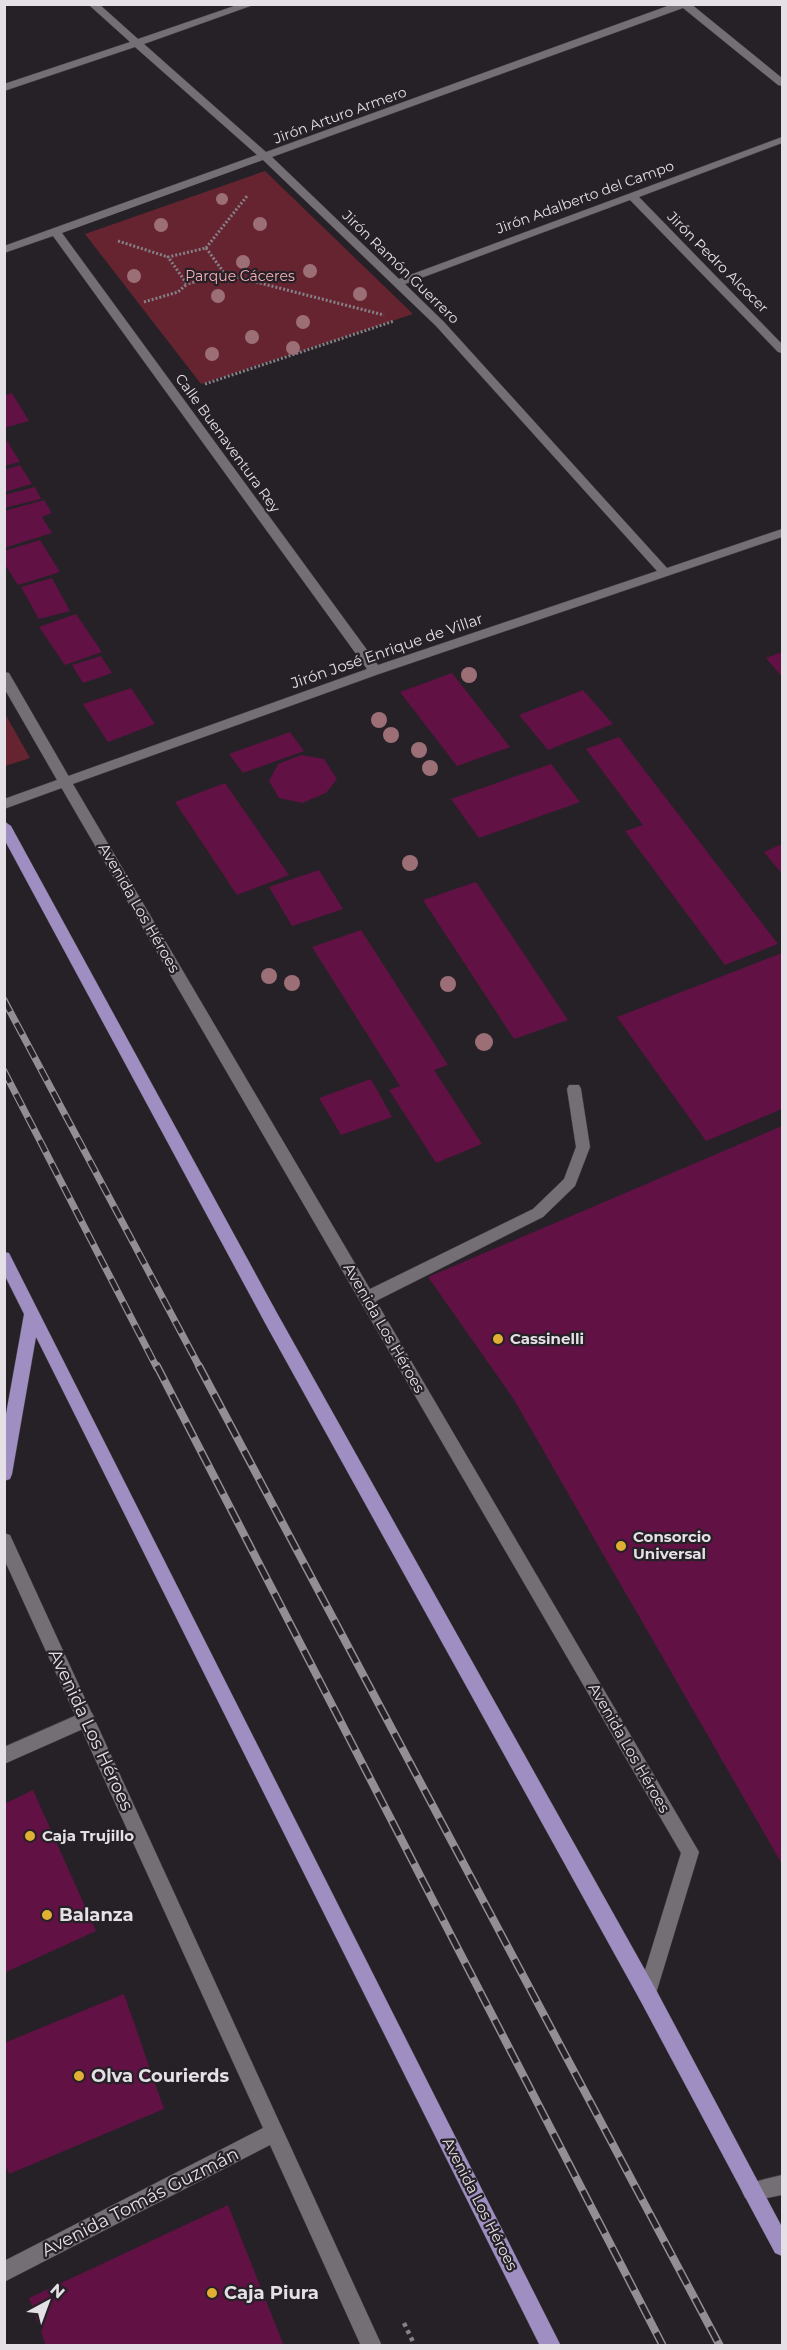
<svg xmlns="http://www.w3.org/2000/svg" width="787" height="2350" viewBox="0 0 787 2350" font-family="Montserrat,sans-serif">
<rect width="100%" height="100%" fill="#262127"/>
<path fill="#662431" d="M265,171L413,314L201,384L85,234Z
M4,712L30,758L5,766H4Z"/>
<path fill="#611144" d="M12,393L29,421L4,428V396Z
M4,436L20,462L4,466Z
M20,465L32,484L4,492V470Z
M35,487L41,499L4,508V495Z
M44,500L52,513L42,517L52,533L4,548V511Z
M40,540L60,572L18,585L4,563V551Z
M52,578L70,611L39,619L21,587Z
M76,614L102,652L65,665L39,627Z
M782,652V677L766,658Z
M101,656L112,673L83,683L72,665Z
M452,673L510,747L457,766L400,692Z
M131,688L155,724L108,742L83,704Z
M583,690L613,724L548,750L519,715Z
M290,732L304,751L243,773L229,754Z
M619,737L778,944L725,965L625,831L643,825L586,749Z
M301,755L324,759L337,779L326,793L302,803L279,798L269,781L278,764Z
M551,764L580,802L479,838L451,799Z
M225,783L289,875L237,895L175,802Z
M782,844V874L764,852Z
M319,870L343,909L292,926L269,887Z
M476,882L568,1020L514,1039L423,900Z
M361,930L448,1065L434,1070L482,1144L436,1163L389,1090L400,1086L312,947Z
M782,953V1109L706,1141L617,1017Z
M371,1079L392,1117L341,1135L319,1098Z
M782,1126V1864L513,1398L428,1277Z
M33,1790L96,1931L4,1973V1804Z
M124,1994L164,2109L9,2174L4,2161V2043Z
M228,2205L284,2346H46L29,2298Z"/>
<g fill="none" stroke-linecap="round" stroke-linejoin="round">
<defs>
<path id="service" d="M65,777L70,779L370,1289L533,1209L564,1179L576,1147L567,1089L569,1085H579L581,1089L590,1147L575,1186L543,1217L376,1301L699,1852L654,2000L647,2002L640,2000L638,1993L681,1853L58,782Z"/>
<path id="minor" d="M88,4H99L138,39L240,4H256L144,44L266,152L673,4H691L782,78V86L778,85L683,8L272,157L399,279L782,137V143L639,197L782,344V353L778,352L630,200L405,284L444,322L667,568L782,529V537L379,674L70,785H60L58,782L60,779L367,669L53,236L4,253V246L257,155L135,47L4,91V84L130,42ZM263,160L436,326L657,571L378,665L62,233Z
M86,1711L92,1713L95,1719L92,1725L4,1764V1747Z
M782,2175V2195L752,2201L745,2198L742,2191L745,2184Z"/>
<path id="tertiary" d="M4,672L9,673L72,782L70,785L4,809V799L57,780L4,688Z
M4,1533L10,1535L382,2346H361L270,2145L4,2282V2261L263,2128L4,1559Z"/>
<path id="primary" d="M4,821L11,826L277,1313L654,1986L782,2227V2256L775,2253L640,2000L265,1323L4,839Z
M4,1252L9,1253L561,2346H540L36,1337L12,1474L10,1479L4,1481V1425L24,1314L4,1274Z"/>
</defs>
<use href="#service" stroke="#423d43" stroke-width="1"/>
<use href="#minor" stroke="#423d43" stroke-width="1"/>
<use href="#tertiary" stroke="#423d43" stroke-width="1"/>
<use href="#primary" stroke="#423d43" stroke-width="1"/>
<path stroke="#868187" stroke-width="3" stroke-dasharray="2 2" stroke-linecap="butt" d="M118,241L168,257
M206,248L225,274L187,284L168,257Z
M206,248L247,196
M225,274L384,315
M144,302L178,292L187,284
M205,384L394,321"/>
<path stroke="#868187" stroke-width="4.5" stroke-dasharray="4 4" stroke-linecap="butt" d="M404,2323L415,2346"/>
<use href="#service" fill="#746e75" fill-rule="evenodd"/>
<use href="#minor" fill="#746e75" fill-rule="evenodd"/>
<use href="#tertiary" fill="#746e75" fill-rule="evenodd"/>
<use href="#primary" fill="#9e8ec1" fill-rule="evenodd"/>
<defs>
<path id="rail-far1" d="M4,1000L200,1368
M4,1071L157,1368"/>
<path id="rail" d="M157,1366L663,2346
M199,1366L720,2346"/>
</defs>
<use href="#rail-far1" stroke="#938e94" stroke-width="7"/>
<use href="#rail" stroke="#938e94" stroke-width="8"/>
<use href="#rail-far1" stroke="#262127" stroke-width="4.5" stroke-dasharray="13" stroke-linecap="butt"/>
<use href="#rail" stroke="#262127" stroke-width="5" stroke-dasharray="16" stroke-linecap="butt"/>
</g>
<g fill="#9c6f77">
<circle cx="222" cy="199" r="6"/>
<circle cx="260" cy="224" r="7"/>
<circle cx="161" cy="225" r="7"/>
<circle cx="243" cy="262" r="7"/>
<circle cx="310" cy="271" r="7"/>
<circle cx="134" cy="276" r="7"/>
<circle cx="360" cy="294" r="7"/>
<circle cx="218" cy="296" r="7"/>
<circle cx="303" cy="322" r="7"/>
<circle cx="252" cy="337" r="7"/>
<circle cx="293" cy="348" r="7"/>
<circle cx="212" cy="354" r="7"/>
<circle cx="469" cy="675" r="8"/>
<circle cx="379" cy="720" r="8"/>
<circle cx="391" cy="735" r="8"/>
<circle cx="419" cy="750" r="8"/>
<circle cx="430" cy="768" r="8"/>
<circle cx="410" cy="863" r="8"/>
<circle cx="269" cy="976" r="8"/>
<circle cx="292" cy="983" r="8"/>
<circle cx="448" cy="984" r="8"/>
<circle cx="484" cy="1042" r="9"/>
</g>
<g fill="#e1af34" stroke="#262127" stroke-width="2">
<circle cx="498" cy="1339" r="6"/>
<circle cx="621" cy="1546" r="6"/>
<circle cx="30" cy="1836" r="6"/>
<circle cx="47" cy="1915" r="6"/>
<circle cx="79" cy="2076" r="6"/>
<circle cx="212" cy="2293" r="6"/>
</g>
<g text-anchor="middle" stroke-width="4.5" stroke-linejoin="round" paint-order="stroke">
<g font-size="14" fill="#e4e0e5" stroke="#262127">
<text transform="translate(340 115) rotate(-20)" y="5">Jirón Arturo Armero</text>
<text transform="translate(585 197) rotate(-20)" y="5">Jirón Adalberto del Campo</text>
<text transform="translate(718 262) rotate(45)" y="5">Jirón Pedro Alcocer</text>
<text transform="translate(401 267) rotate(44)" y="5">Jirón Ramón Guerrero</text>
<text transform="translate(228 443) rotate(54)" y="5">Calle Buenaventura Rey</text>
</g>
<g font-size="14" fill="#fcafb8" stroke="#262127">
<text x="240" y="281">Parque Cáceres</text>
</g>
<g font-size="15" fill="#e4e0e5" stroke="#262127">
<text transform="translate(387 651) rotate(-19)" y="5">Jirón José Enrique de Villar</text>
<text transform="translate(139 908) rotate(60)" y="5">Avenida Los Héroes</text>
<text transform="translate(384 1328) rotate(60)" y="5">Avenida Los Héroes</text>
<text transform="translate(629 1748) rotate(60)" y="5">Avenida Los Héroes</text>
<text transform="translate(480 2204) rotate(63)" y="5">Avenida Los Héroes</text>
</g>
<g font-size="15" font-weight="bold" fill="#e4e0e5" stroke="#262127" text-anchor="start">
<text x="510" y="1344">Cassinelli</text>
<text x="633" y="1542">Consorcio<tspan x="633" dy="17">Universal</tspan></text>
<text x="42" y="1841">Caja Trujillo</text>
</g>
<g font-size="18" fill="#e4e0e5" stroke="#262127">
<text transform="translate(91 1730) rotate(65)" y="6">Avenida Los Héroes</text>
<text transform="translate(140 2202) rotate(-27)" y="6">Avenida Tomás Guzmán</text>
</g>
<g font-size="18" font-weight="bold" fill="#e4e0e5" stroke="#262127" text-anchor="start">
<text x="59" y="1921">Balanza</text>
<text x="91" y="2082">Olva Courierds</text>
<text x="224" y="2299">Caja Piura</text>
</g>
</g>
<rect width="787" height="2350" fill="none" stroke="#e4e0e5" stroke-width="12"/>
<g transform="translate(48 2302) rotate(41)" stroke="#262127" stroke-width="4.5" paint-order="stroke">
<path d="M0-4.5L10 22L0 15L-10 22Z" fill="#e4e0e5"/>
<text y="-9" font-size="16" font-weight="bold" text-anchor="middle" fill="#e4e0e5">N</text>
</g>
</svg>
